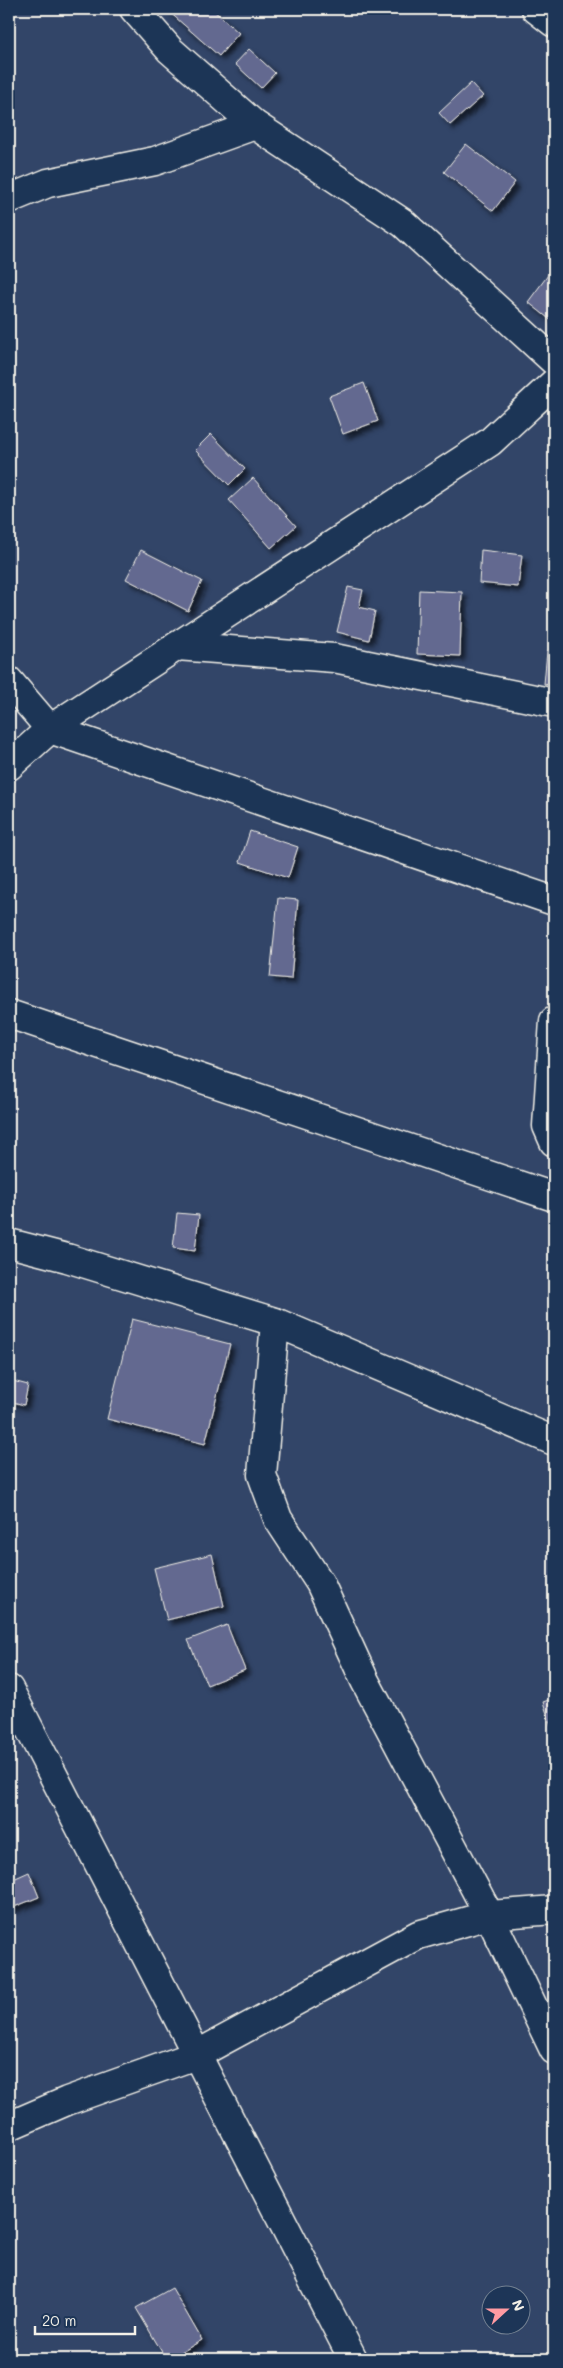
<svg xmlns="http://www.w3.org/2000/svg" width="563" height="2368" viewBox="0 0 563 2368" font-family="Mali,sans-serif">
<defs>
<filter id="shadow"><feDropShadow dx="4.5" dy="4.5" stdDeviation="2.5" flood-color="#0009"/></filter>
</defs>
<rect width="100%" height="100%" fill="#324568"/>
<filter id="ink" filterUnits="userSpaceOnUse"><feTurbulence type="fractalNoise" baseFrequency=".02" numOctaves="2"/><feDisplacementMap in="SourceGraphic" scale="10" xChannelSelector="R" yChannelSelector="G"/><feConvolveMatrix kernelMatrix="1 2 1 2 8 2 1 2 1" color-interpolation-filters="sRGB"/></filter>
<g filter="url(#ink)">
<path fill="#646990" stroke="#f4f1e8" filter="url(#shadow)" d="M166,9H212L239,33L219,56Z
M249,49L275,73L261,88L235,64Z
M471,83L483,96L450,125L439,113Z
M466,144L515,182L493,211L444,172Z
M554,267V321L553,322L528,302Z
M364,383L378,421L343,434L329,396Z
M211,434L245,469L229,485L195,450Z
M253,478L296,526L271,548L229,500Z
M141,550L202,581L188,611L126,579Z
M481,550L522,555L518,587L479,583Z
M348,587L363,590L359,607L375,611L369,640L337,632Z
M419,590L462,592L460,656L417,654Z
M547,651L554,652V686L544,684Z
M250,831L298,847L288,878L240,862Z
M278,898L298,900L291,979L270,977Z
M177,1213L199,1215L195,1251L173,1248Z
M132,1319L230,1344L205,1444L107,1419Z
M9,1380L28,1385L24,1405L9,1401Z
M212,1554L224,1606L167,1620L154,1568Z
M227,1625L245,1670L207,1685L188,1640Z
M554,1698V1734L543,1702Z
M29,1872L39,1897L9,1909V1881Z
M172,2288L202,2340L170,2359H166L136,2308Z"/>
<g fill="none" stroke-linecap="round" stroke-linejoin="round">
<defs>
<path id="minor" d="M134,9L170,50L255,125L403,223L554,361
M536,9L554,23
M9,199L48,183L155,161L255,125
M177,646L334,658L554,703
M9,681L50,729L554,901
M9,1014L554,1197
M554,1021L547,1126L554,1142
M9,1243L67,1258L275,1322L554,1441
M275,1322L262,1475L278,1519L320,1583L365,1681L489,1915L554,1910
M9,1689L353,2359
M9,2126L67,2101L196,2055L418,1935L489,1915L554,2050"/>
<path id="major" d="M9,766L50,729L490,442L554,383"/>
</defs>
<use href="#minor" stroke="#f4f1e8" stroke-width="31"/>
<use href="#major" stroke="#f4f1e8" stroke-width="31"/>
<use href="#minor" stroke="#1d3557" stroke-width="28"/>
<use href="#major" stroke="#1d3557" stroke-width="28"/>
</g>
</g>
<rect width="563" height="2368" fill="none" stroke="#1d3557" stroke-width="30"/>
<rect x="15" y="15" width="533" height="2338" fill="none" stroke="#f4f1e8" stroke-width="2" filter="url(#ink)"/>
<g transform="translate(506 2310) rotate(69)"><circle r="24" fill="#1d3557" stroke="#738091"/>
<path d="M0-4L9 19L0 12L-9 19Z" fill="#ff9aa2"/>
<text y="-8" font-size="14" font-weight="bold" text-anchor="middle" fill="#f4f1e8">N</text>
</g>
<path d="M35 2326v8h100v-8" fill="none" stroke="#f4f1e8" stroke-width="2.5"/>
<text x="42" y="2326" font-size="15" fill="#f4f1e8" stroke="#1d3557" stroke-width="4" paint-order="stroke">20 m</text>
</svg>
